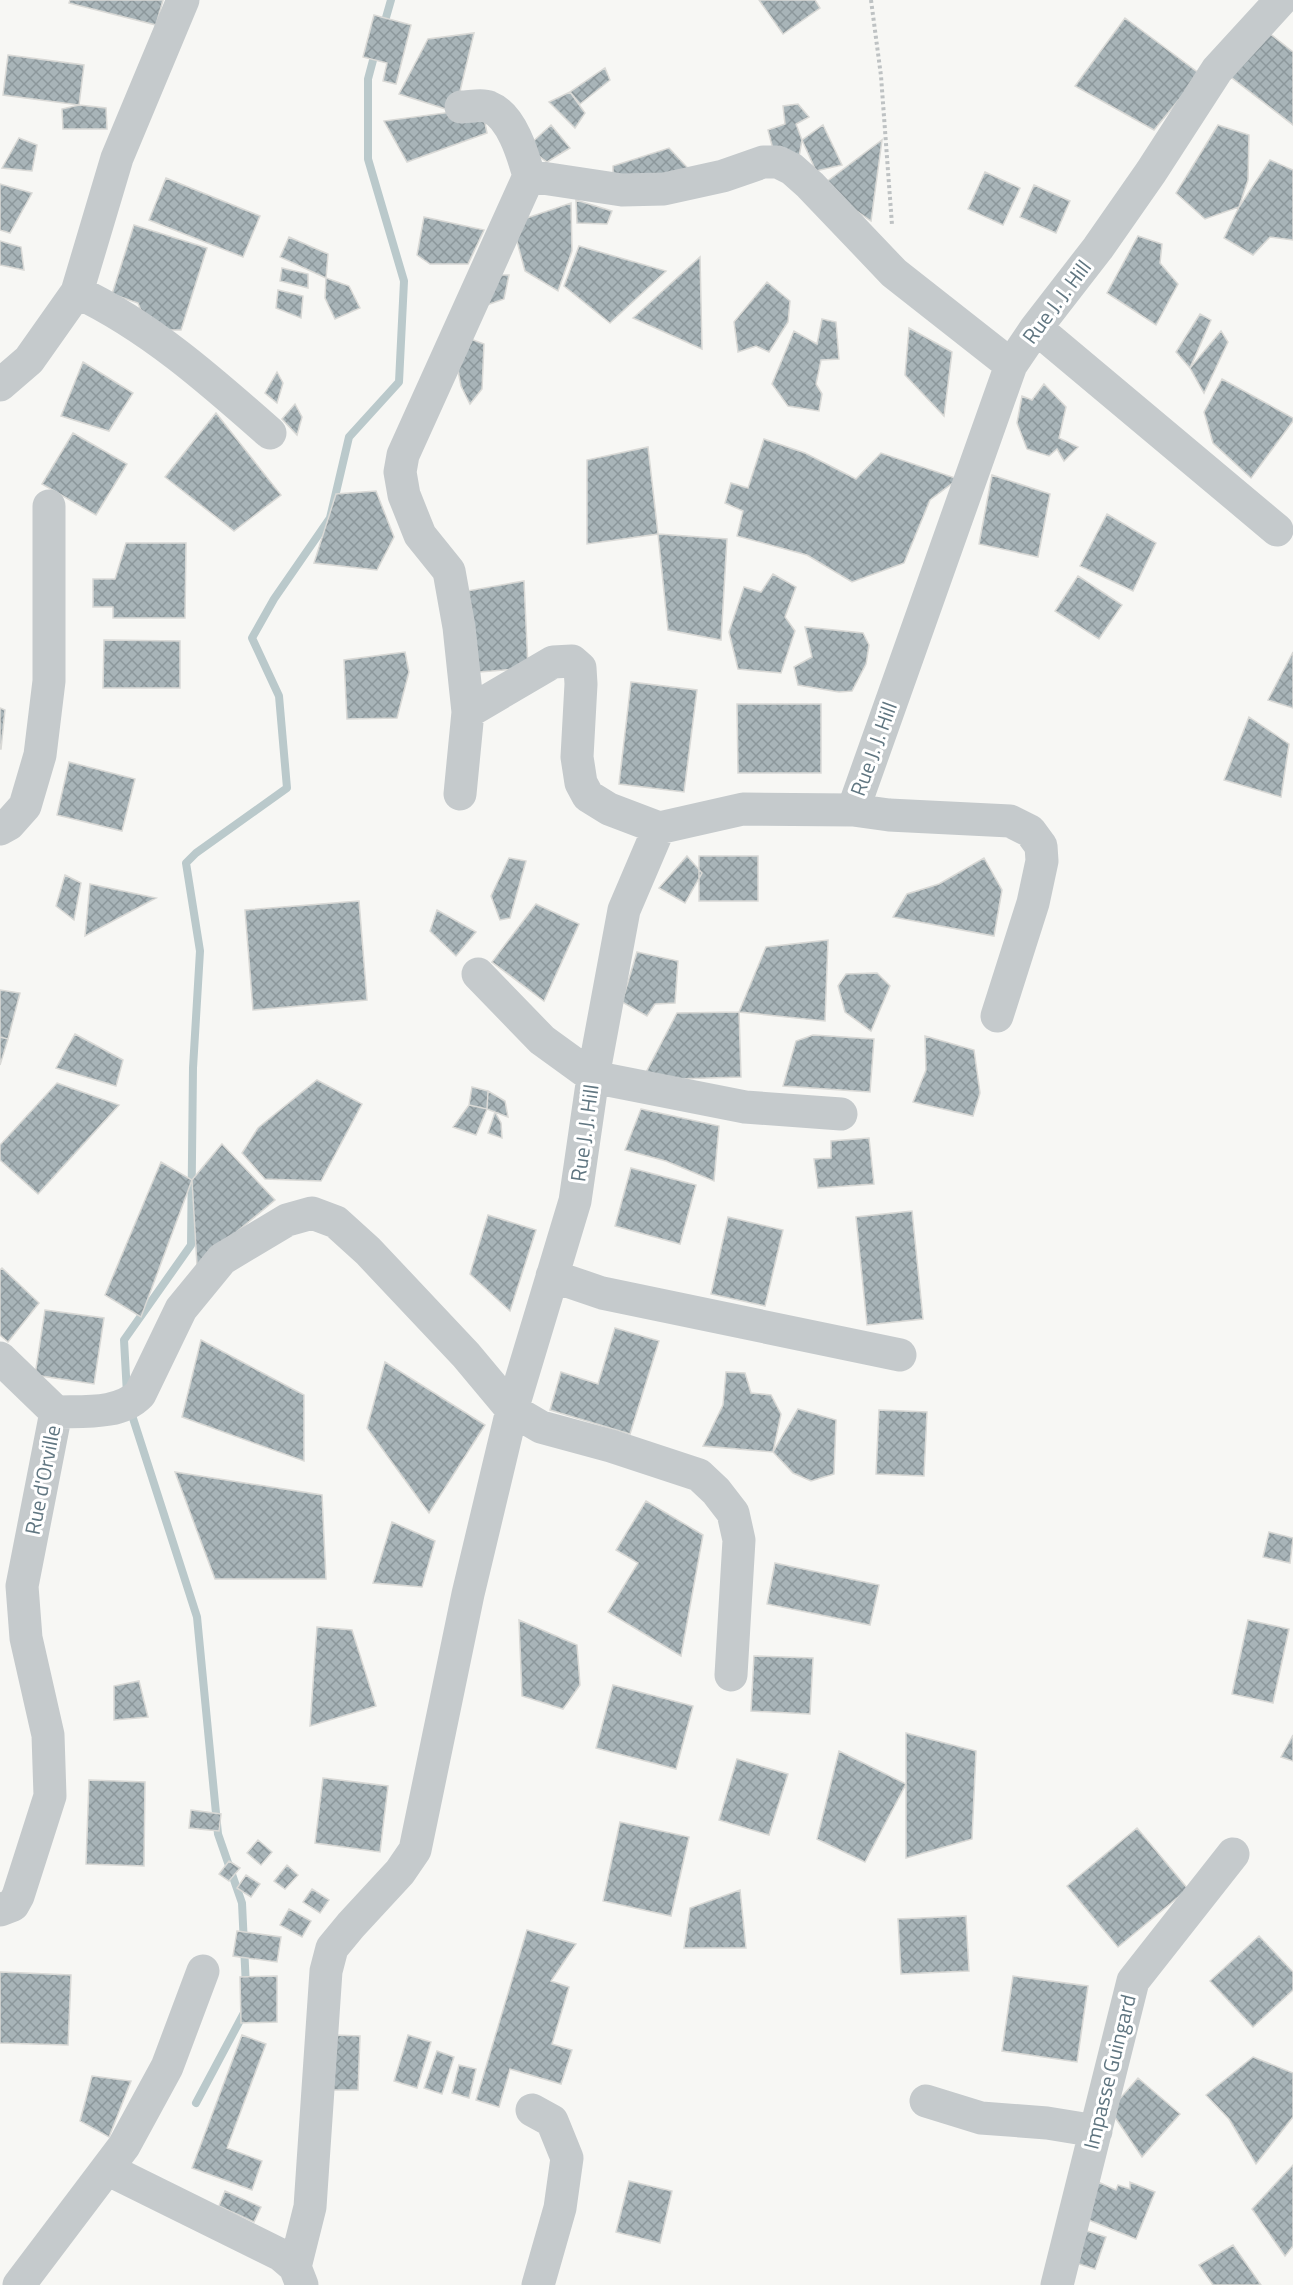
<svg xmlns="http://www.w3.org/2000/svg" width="1293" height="2285" viewBox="0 0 1293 2285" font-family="'Titillium Web',sans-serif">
<defs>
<pattern id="building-cross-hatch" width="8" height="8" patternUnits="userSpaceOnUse" patternTransform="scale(1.5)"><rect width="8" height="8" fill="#a8b4b8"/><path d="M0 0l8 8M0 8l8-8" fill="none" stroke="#8c979b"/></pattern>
</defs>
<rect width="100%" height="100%" fill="#f7f7f4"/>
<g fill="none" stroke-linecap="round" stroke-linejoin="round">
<path stroke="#bac9cb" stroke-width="8" d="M383,28L391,0
M127,1394L124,1340L191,1245L193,1068L200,951L186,863L196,853L287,788L279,696L252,638L274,599L330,518L349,437L399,382L404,281L368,159V79L376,49
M130,1409L197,1617L218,1834L242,1903L246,1987
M196,2103L245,2011"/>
</g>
<path fill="url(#building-cross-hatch)" stroke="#d9d9d6" stroke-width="1.5" d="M70,0H163L156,25L69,3Z
M759,0H815L820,8L783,34Z
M374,15L411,25L396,84L383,81L387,63L363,57Z
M1125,18L1200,74L1154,130L1075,86Z
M1259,25L1293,52V125L1223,71Z
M474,33L455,112L399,94L428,39Z
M8,55L84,65L79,105L3,95Z
M605,68L610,80L580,104L570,92Z
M570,92L585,113L575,128L549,102Z
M798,104L809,117L796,124L802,140L799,157H775L768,130L785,124L783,106Z
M79,105L106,108L107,129H63L62,109Z
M482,108L487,133L407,162L384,121Z
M551,125L570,148L547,162L527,147Z
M823,125L842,165L816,171L802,140Z
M1218,125L1249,135L1248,180L1239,207L1205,219L1176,193Z
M19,138L37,145L32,171L2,168Z
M882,140L871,221L821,186Z
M669,148L699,180L613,186V166Z
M1270,160L1293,170V240L1270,237L1253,255L1224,238L1239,207Z
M985,172L1020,188L1003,225L968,209Z
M166,178L260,216L243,257L149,220Z
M0,184L32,193L10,233L0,230Z
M1034,185L1070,201L1056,233L1020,217Z
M576,200L612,211L607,224L577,223Z
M571,203L572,251L558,291L525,271L512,223Z
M424,217L484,230L468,264H430L417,255Z
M134,225L207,248L181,330H149L138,303L112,294Z
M1138,236L1162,244L1160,263L1178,284L1156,325L1107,293Z
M289,237L328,254L326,278L280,257Z
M0,241L21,247L24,270L0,265Z
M579,246L666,271L610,323L564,286Z
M700,257L702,349L633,318Z
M282,268L308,274V288L280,281Z
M494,275H509L504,299L484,306Z
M326,278L349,286L360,308L335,319L325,298Z
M767,282L790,301L788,322L769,352L756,346L738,352L734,322Z
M278,290L303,296L301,318L276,308Z
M1200,314L1211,320L1190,368L1176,352Z
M822,319L836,322L839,359L821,360L816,384L822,394L819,411L788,406L772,384L794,331L817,344Z
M909,328L952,352L944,416L905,375Z
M1221,331L1228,342L1204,393L1190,368Z
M465,337L484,344L482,389L470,404L461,386L456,360Z
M83,362L133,393L109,431L61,416Z
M277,372L283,383L277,403L265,393Z
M1222,379L1293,418V421L1251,478L1213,443L1204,412Z
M1044,384L1066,407L1059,438L1078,447L1064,461L1057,449L1049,456L1027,449L1017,423L1022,396L1032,400Z
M295,404L302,417L297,435L282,419Z
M216,413L281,495L234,531L165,477Z
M73,433L127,464L96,515L42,484Z
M764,439L805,453L856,479L881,453L958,479L930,500L904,563L852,582L807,555L737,536L743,511L725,503L731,483L748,488Z
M648,447L658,534L587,544V460Z
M992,475L1050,494L1038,557L979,544Z
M376,491L394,537L377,570L314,563L336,494Z
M1107,514L1156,543L1133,591L1080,566Z
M658,534L727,539L721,640L668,630Z
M126,543H186L185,618H113V607H93V579H115Z
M773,574L796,587L785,617L795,631L781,673L738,669L729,632L744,587L761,592Z
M1078,576L1122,605L1099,639L1055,611Z
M524,581L528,668L468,673L461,592Z
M805,627L863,633L869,645L866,664L852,691L839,692L798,685L794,667L812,657Z
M104,640L180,641V688H103Z
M405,652L409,672L397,718L347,719L344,660Z
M1293,652V708L1268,700Z
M631,682L697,690L684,792L619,784Z
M737,704H821V773H738Z
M0,708L5,710L1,749H0Z
M1249,717L1289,744L1281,797L1224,780Z
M69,762L135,779L122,831L57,815Z
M687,856L702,873L685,903L659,888Z
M699,856H758V901H699Z
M509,858L526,861L510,918L500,920L491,896Z
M984,858L1002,890L994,936L893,917L907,894L939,884Z
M65,875L81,883L74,920L56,906Z
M90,884L156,898L85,936Z
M359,901L367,1000L253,1010L245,910Z
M536,904L579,924L544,1001L492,962Z
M437,910L476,932L456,956L430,931Z
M828,940L825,1021L739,1012L766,947Z
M637,952L678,961L675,1003L655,1004L647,1016L622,1002Z
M877,973L890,986L871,1031L845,1012L838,986L846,974Z
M0,990L20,993L8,1039L0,1037Z
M739,1012L741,1077L642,1080L677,1013Z
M75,1034L123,1060L116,1086L56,1068Z
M813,1035L874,1039L870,1092L783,1086L796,1041Z
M925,1036L974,1050L980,1093L973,1116L913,1102L926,1070Z
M0,1037L8,1039L0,1065Z
M317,1080L362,1104L321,1181L265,1179L242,1153L258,1128Z
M57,1083L119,1105L38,1194L0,1160V1145Z
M472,1087L488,1091L487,1109L469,1105Z
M488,1091L505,1101L508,1117L487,1109Z
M469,1105L487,1109L476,1135L453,1127Z
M641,1109L719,1126L714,1181L666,1161L625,1150Z
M495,1112L501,1123L502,1138L488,1133Z
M869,1138L874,1184L818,1188L814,1159L831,1158V1141Z
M222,1144L275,1200L197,1265L192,1180Z
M161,1162L192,1180L141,1317L105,1295Z
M631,1168L696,1185L680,1244L615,1226Z
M912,1211L923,1319L867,1325L856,1217Z
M488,1215L536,1230L510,1311L470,1274Z
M728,1217L783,1230L765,1306L711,1294Z
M2,1268L39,1303L8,1342L0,1335V1270Z
M45,1310L104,1318L94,1384L35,1375Z
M615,1328L659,1341L630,1434L550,1410L561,1372L598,1384Z
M201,1340L304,1395V1461L182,1417Z
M385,1362L485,1425L429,1513L367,1428Z
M726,1372L745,1373L751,1393L771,1395L781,1414L773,1452L703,1446L723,1405Z
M798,1409L836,1420L834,1474L811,1481L793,1473L773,1452Z
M879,1410L927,1412L924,1476L876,1474Z
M175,1472L322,1495L326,1579H215Z
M646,1501L703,1535L681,1656L608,1612L638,1563L616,1550Z
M392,1522L435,1541L422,1587L373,1583Z
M1269,1532L1293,1538L1290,1563L1263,1557Z
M775,1563L879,1585L870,1625L767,1604Z
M519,1620L577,1645L580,1685L563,1709L522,1696Z
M1248,1620L1289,1629L1273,1703L1232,1694Z
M317,1627L352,1630L376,1706L310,1726Z
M754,1656L813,1658L810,1714L751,1711Z
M139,1681L148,1717L114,1720V1686Z
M613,1685L693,1706L676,1769L596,1748Z
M906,1733L976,1751L972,1839L906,1858Z
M1293,1735V1761L1281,1757Z
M839,1751L906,1784L865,1862L817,1839Z
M737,1759L788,1774L769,1835L719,1820Z
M323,1778L388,1786L380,1852L315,1843Z
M89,1780L145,1782L144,1866L86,1864Z
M191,1810L221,1814L219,1831L189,1828Z
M620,1822L689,1837L671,1916L603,1901Z
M1137,1828L1188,1889L1118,1947L1067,1886Z
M258,1840L272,1852L261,1865L247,1853Z
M229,1861L240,1868L229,1881L219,1874Z
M287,1865L298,1875L285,1889L274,1881Z
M246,1875L260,1884L251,1897L237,1888Z
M312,1889L329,1900L320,1913L303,1902Z
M740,1890L746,1948H684L690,1908Z
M289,1909L311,1921L302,1937L280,1925Z
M966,1916L969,1971L901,1974L898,1919Z
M527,1930L576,1944L551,1981L569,1987L552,2044L572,2050L561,2084L510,2069L499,2107L476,2100Z
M237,1931L281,1937L277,1962L233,1956Z
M1259,1936L1293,1972V1990L1253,2027L1210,1981Z
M0,1972L71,1975L68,2045L0,2043Z
M277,1976V2022L241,2023L240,1977Z
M1013,1976L1088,1986L1077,2062L1002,2051Z
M242,2035L266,2044L227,2148L262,2161L252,2190L192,2168Z
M334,2035L360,2036L358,2090H333Z
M408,2035L431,2042L417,2088L394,2081Z
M437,2051L454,2057L442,2094L424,2088Z
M1253,2057L1293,2073V2117L1256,2164L1229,2119L1206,2095Z
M459,2065L476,2069L469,2098L452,2093Z
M92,2076L131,2081L109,2137L80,2121Z
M1138,2078L1180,2114L1142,2157L1110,2110Z
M1293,2165V2246L1285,2256L1252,2209Z
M629,2181L672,2191L660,2243L616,2232Z
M1098,2182L1116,2190L1118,2185L1130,2189V2182L1155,2192L1136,2239L1084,2218Z
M225,2191L261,2207L254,2222L219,2206Z
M1087,2231L1106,2237L1095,2269L1076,2263Z
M1233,2245L1261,2285H1213L1199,2265Z"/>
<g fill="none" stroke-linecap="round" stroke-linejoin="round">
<path stroke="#bec2c3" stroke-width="4" stroke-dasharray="3 3" stroke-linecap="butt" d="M871,0L881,76L892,225"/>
<path stroke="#c5cacc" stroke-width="33" d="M461,107C469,107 482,104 489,107C512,116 523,155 529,176L403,455L400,472L404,495L420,535L449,571L459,627L468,712L553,662L572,661L580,668L581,684L577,757L581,783L588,796L609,809L659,828
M529,176L622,190L664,189L723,176L763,162H778L792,169L810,185L894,273L1011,365
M77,292C149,326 210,380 270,433
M1036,328L1277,530
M0,385L29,360L77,292L117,158L183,0
M460,794L468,712
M853,810L889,815L1010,821L1030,831L1041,846L1042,861L1033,903L997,1016
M0,829L9,824L25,806L40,755L49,681V506
M478,974L542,1040L593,1077L745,1107L841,1114
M552,1276L602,1293L900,1355
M0,1358L56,1412
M0,1910L13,1905L18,1896L50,1796L48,1735L26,1638L22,1586L56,1412C83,1411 120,1415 140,1394L181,1309L222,1259L287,1220L312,1213L336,1222L368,1251L466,1355L512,1410L541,1427L611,1446L699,1475L716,1491L733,1513L739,1540L731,1675
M926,2101L981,2118L1047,2123L1096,2131
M532,2110L552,2121L567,2158L560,2208L538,2285
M107,2169L281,2255L295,2267L302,2285
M295,2267L310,2207L326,1971L332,1948L351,1925L400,1872L415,1850L468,1594L512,1410L575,1201L593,1077L624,910L659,828L743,809L853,810L1011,365L1036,328L1098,248L1151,172L1217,70L1281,0
M19,2285L124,2146L167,2067L203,1971
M1057,2285L1133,1981L1233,1854"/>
</g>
<g text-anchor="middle" stroke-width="6" stroke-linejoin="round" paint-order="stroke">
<g font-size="21" fill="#607681" stroke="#fff">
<text transform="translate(1057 302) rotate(-53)" y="7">Rue J. J. Hill</text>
<text transform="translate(874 749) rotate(-70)" y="7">Rue J. J. Hill</text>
<text transform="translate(585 1133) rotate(-82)" y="7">Rue J. J. Hill</text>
<text transform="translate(43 1480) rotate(-79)" y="7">Rue d'Orville</text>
<text transform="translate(1110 2072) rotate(-76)" y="7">Impasse Guingard</text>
</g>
</g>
</svg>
